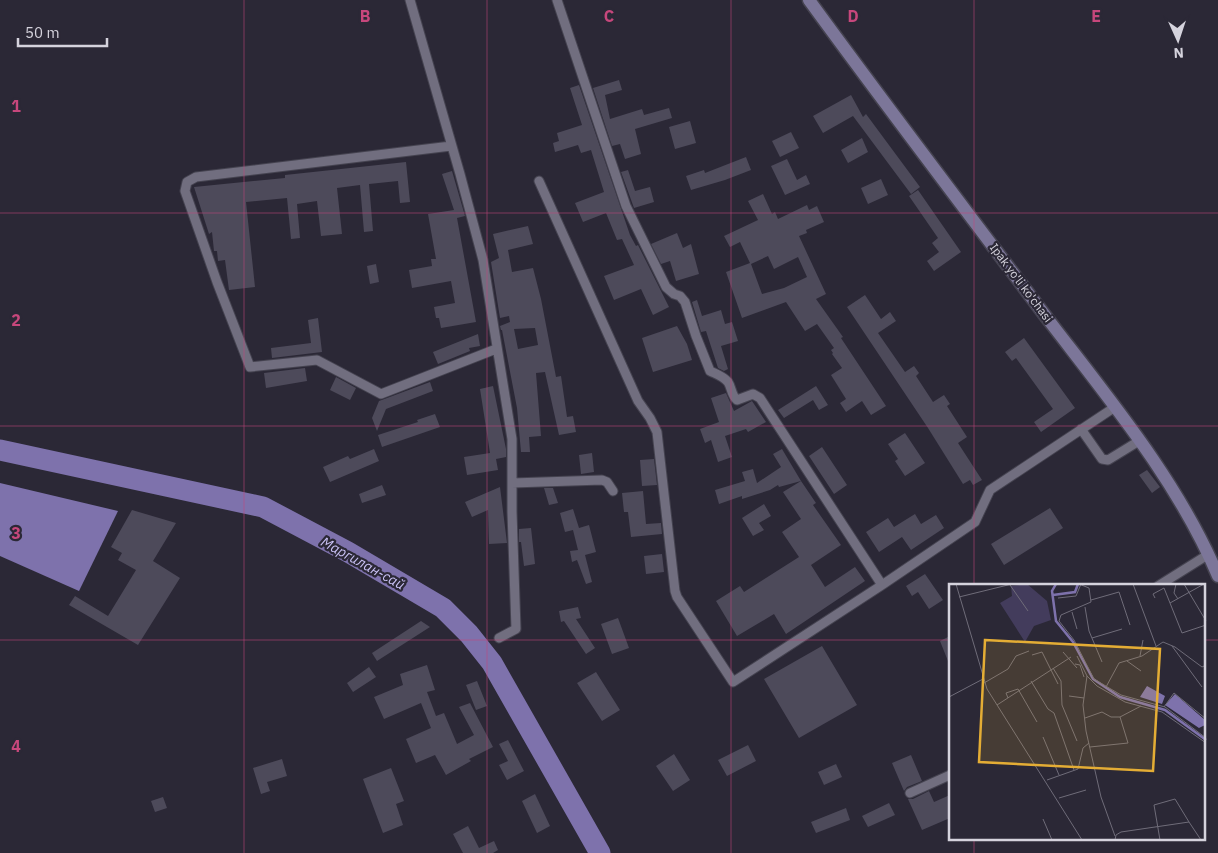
<svg xmlns="http://www.w3.org/2000/svg" width="1218" height="853" viewBox="0 0 1218 853" font-family="'IBM Plex Sans',sans-serif">
<rect width="100%" height="100%" fill="#2b2836"/>
<path fill="#7e72ac" d="M0,483L118,511L79,591L0,556Z"/>
<g fill="none" stroke-linecap="round" stroke-linejoin="round">
<path stroke="#7e72ac" stroke-width="21" d="M0,450L263,507L348,552L443,608L469,634L492,663L600,853"/>
</g>
<path fill="#4d4a5a" fill-rule="evenodd" d="M619,80L622,90L605,95L610,119L642,109L644,115L669,108L672,118L635,129L641,154L625,159L620,144L612,146L593,88Z
M579,85L630,235L636,246L638,245L669,307L653,315L641,289L614,300L604,276L634,265L622,239L617,240L606,213L583,222L575,203L604,192L591,150L581,153L578,145L555,152L553,143L559,141L557,133L582,125L570,88Z
M851,95L863,117L866,114L920,187L911,194L853,116L823,133L813,116Z
M690,121L696,143L675,149L669,127Z
M791,132L799,148L780,157L772,141Z
M862,138L868,152L848,163L841,150Z
M746,157L751,170L725,180L691,190L686,176L704,170L705,173Z
M787,159L797,180L806,175L810,184L785,195L771,166Z
M406,162L410,202L400,203L398,181L369,184L373,231L364,232L360,185L337,188L342,234L321,236L317,201L297,204L300,238L291,239L287,198L246,202L255,287L229,290L225,260L218,261L217,251H214L212,232L209,234L194,187L285,178V175Z
M628,170L635,191L650,187L654,202L634,208L621,172Z
M452,171L465,216L457,218L476,322L441,328L439,318H436L434,307L455,303L451,281L412,288L409,270L432,266L431,259H436L428,214L454,210L442,174Z
M881,179L888,195L868,204L861,188Z
M918,190L961,252L934,271L927,261L939,252L932,243L938,238L909,196Z
M763,194L772,214L775,212L778,219L807,205L809,210L817,206L824,222L806,230L807,233L799,236L826,294L816,299L843,337L841,338L886,406L871,415L862,401L846,412L840,403L846,399L831,375L842,368L832,354L833,353L831,350L834,348L817,324L805,331L786,302L742,318L726,272L750,263L740,242L730,247L724,236L758,220L748,201ZM768,256L774,269L798,257L807,277L784,288L762,294L751,264Z
M528,226L533,244L508,250L512,272L533,268L541,299L556,377L561,376L567,417L573,416L576,432L559,435L545,372L536,373L541,436L529,437L530,452H521L517,408L502,330H501L500,326L510,322L509,316L500,318L491,262L499,258L493,234ZM535,328L538,345L518,349L514,329Z
M677,233L683,248L691,244L699,274L676,281L670,261L661,264L651,244Z
M376,264L379,282L370,284L367,266Z
M865,295L881,319L890,312L896,321L878,333L905,372L914,366L919,373L916,376L933,402L944,395L950,404L947,406L967,437L958,443L982,480L973,485L970,480L963,484L928,428L847,307Z
M697,300L702,316L721,310L725,324L732,322L738,341L721,346L728,369L724,371L718,368L706,331L701,332L692,302Z
M318,318L322,352L272,358L271,348L311,343L308,320Z
M677,326L687,344L692,360L653,372L642,338Z
M478,334L480,346L469,348L470,351L438,364L433,352Z
M1024,338L1075,408L1041,432L1034,422L1053,409L1016,358L1012,361L1005,352Z
M305,368L307,381L266,388L264,373Z
M336,377L356,388L350,400L330,390Z
M430,382L433,391L386,409L377,431L372,418L379,401Z
M493,386L506,449V457L496,459L498,470L467,475L464,457L490,453L480,389Z
M816,386L828,405L819,410L813,400L784,418L778,410Z
M726,393L734,411L752,401L766,422L748,432L746,429L725,436L732,457L718,462L711,440L705,443L700,429L719,422L711,398Z
M435,414L440,427L382,447L378,435L418,422L417,420Z
M905,433L925,463L905,476L895,461L898,459L888,444Z
M822,447L847,485L834,494L809,456Z
M374,449L379,461L330,482L323,467L348,456L350,459Z
M782,449L801,481L779,487L778,485L770,490L742,499V496L719,504L715,490L745,481L742,472L753,469L757,483L781,467L773,454Z
M592,453L594,472L581,474L579,455Z
M654,459L657,485L642,486L640,460Z
M1147,470L1160,487L1152,493L1139,475Z
M801,481L816,503L813,505L841,545L811,565L825,587L855,567L865,581L786,634L774,614L737,636L716,601L740,586L744,592L799,557L782,532L801,519L783,492Z
M382,485L386,495L362,503L359,494Z
M500,487L507,543L489,544L488,510L472,517L465,502Z
M544,488H553L558,503L549,505Z
M643,491L646,524L661,523L662,534L631,537L628,512H624L622,493Z
M764,504L771,516L759,523L764,530L753,536L742,518Z
M1050,508L1063,528L1004,565L991,544Z
M573,509L579,528L589,525L596,552L585,555L592,582L586,584L577,560L572,562L570,551L578,550L573,530L565,532L560,513Z
M132,510L176,523L153,561L180,578L138,645L69,605L75,596L108,616L136,570L118,560L122,553L111,547Z
M915,514L921,524L936,515L944,528L911,550L902,537L879,552L866,532L888,518L894,527Z
M531,528L535,564L524,566L521,542H519V529Z
M662,554L664,572L646,574L644,556Z
M925,574L943,600L929,609L918,592L912,596L906,586Z
M578,607L581,618L576,619L595,648L586,654L564,621L561,622L559,611Z
M618,618L629,648L612,654L601,624Z
M421,621L430,627L377,661L372,653Z
M950,636V666L940,641Z
M822,646L857,705L799,738L764,679Z
M427,665L435,690L427,692L436,716L444,713L457,744L474,735L459,707L470,703L493,747L469,759L471,761L446,775L435,755L416,763L406,739L431,728L421,703L384,719L374,697L403,685L400,674Z
M369,667L376,677L353,692L347,683Z
M596,672L620,710L602,721L577,683Z
M477,681L487,706L476,710L466,685Z
M508,740L524,771L507,780L499,765L508,761L499,744Z
M748,745L756,761L727,776L718,760Z
M674,754L690,780L673,791L656,766Z
M911,755L922,781L907,787L904,791L892,763Z
M282,759L287,776L267,782L270,791L261,794L253,768Z
M836,764L842,777L824,785L818,772Z
M391,768L404,801L396,804L403,825L383,833L363,779Z
M929,791L934,802L950,795V818L922,830L908,799H913Z
M535,794L550,826L537,833L522,801Z
M163,797L167,808L155,812L151,801Z
M889,803L895,815L868,827L862,816Z
M846,808L850,820L816,833L811,822Z
M468,826L479,848L494,841L498,850L493,853H463L453,834Z"/>
<g fill="none" stroke-linecap="round" stroke-linejoin="round">
<defs>
<path id="minor" d="M410,0L460,174L483,260L512,439V512L516,629L499,638
M557,0L626,206L666,287L674,294L680,296L685,302L696,336L710,371C716,374 723,376 728,382C732,388 731,395 737,400L753,394L760,398L882,585
M451,146L196,177L187,182L185,191L217,282L250,367L317,360L381,394L496,349
M539,181L638,401L650,418L657,432L675,591L677,597L733,682L882,585L975,522L990,490L1115,407
M1081,429L1102,459L1108,460L1139,441
M512,483L602,480L607,482L613,491
M1158,586L1209,554
M910,793L950,775"/>
<path id="secondary" d="M809,0C887,107 967,212 1047,318C1109,399 1178,481 1218,576"/>
</defs>
<use href="#minor" stroke="#454350" stroke-width="11"/>
<use href="#secondary" stroke="#454350" stroke-width="15"/>
<use href="#minor" stroke="#716e7f" stroke-width="9"/>
<use href="#secondary" stroke="#7c7699" stroke-width="12"/>
</g>
<path fill="none" stroke="#c7477c" stroke-width="1" stroke-opacity="0.55" d="M244,0V853M487,0V853M731,0V853M974,0V586M0,213H1218M0,426H1218M0,640H950M1204,640H1218M974,839V853"/>
<g text-anchor="middle" stroke-width="4.5" stroke-linejoin="round" paint-order="stroke">
<g font-size="12" fill="#d5d3dd" stroke="#2b2836">
<text transform="translate(1021 283) rotate(53)" y="4">Ipak yo'li ko'chasi</text>
</g>
<g font-size="14" font-style="italic" fill="#c9c1f4" stroke="#2b2836">
<text transform="translate(363 563) rotate(29)" y="5">Маргилан-сай</text>
</g>
</g>
<g transform="translate(949 584)">
<rect width="256" height="256" fill="#2b2836"/>
<path d="M78,0L98,17L102,36L85,42L76,58L51,19L63,12L62,2Z" fill="#433c5c"/>
<path d="M198,102L216,112L213,120L191,113ZM226,110L256,136V141L250,144L216,121Z" fill="#7e72ac"/>
<path fill="none" stroke="#7e72ac" stroke-width="2.5" d="M107,0L103,7L107,37L124,58L144,95L171,113L216,126L257,156M104,11L126,8L129,0"/>
<path fill="none" stroke="#6f6c79" stroke-width="1" d="M7,0L38,105L133,256M130,0L140,4L142,18L112,31L110,37L125,56L145,95L172,111L216,123L257,154M184,0L207,62M227,0L225,9L229,15M235,0L257,37M61,1L79,27M10,13L63,0M109,14L127,12L132,0M206,14L204,10L215,4L221,19L255,0M142,16L170,8L181,41M221,19L233,49L257,41M136,23L140,47L153,78M123,28L128,45M143,54L173,45M223,62L253,103M114,68L128,84M83,71L93,68L109,100M128,72L138,92L148,102L176,118L213,128L257,159M191,72L194,56M178,77L192,87M126,80L131,81L135,93M104,84L112,97L113,121L128,157M138,92L134,121L137,147L152,213L166,252M82,97L99,125L105,129L125,186M35,99L59,85L67,72L80,67M157,103L170,79L193,72L214,58L226,63L253,83L257,81M120,112L135,114M0,113L34,95M59,114L57,109L69,105L88,138M48,121L122,73M215,123L225,109L257,135M171,133L192,122M136,134L153,128L162,133H171L179,159L141,163M94,153L110,191M98,196L129,185L134,164L140,159M110,214L137,206M94,235L103,256M166,256L167,251L172,248L240,238L252,256M211,256L205,221L226,215L240,238"/>
<path fill="#e4ad35" fill-opacity="0.15" stroke="#e4ad35" stroke-width="2.5" d="M36,56L211,65L204,187L30,178Z"/>
<rect width="256" height="256" fill="none" stroke="#d5d3dd" stroke-width="2.5"/>
</g>
<g font-size="16" text-anchor="middle" font-weight="bold" fill="#c7477c" stroke="#2b2836" stroke-width="4.5" stroke-linejoin="round" paint-order="stroke">
<text x="365" y="22">B</text>
<text x="609" y="22">C</text>
<text x="853" y="22">D</text>
<text x="1096" y="22">E</text>
<text x="16" y="112">1</text>
<text x="16" y="326">2</text>
<text x="16" y="539">3</text>
<text x="16" y="752">4</text>
</g>
<g transform="translate(1178 40) rotate(177)" stroke="#2b2836" stroke-width="4" paint-order="stroke">
<path d="M0-4L9 19L0 12L-9 19Z" fill="#d5d3dd"/>
<text y="-8" font-size="14" font-weight="bold" text-anchor="middle" fill="#d5d3dd">N</text>
</g>
<path d="M18 38v8h89v-8" fill="none" stroke="#d5d3dd" stroke-width="2.5"/>
<text x="25" y="38" font-size="15" fill="#d5d3dd" stroke="#2b2836" stroke-width="4" paint-order="stroke">50 m</text>
</svg>
